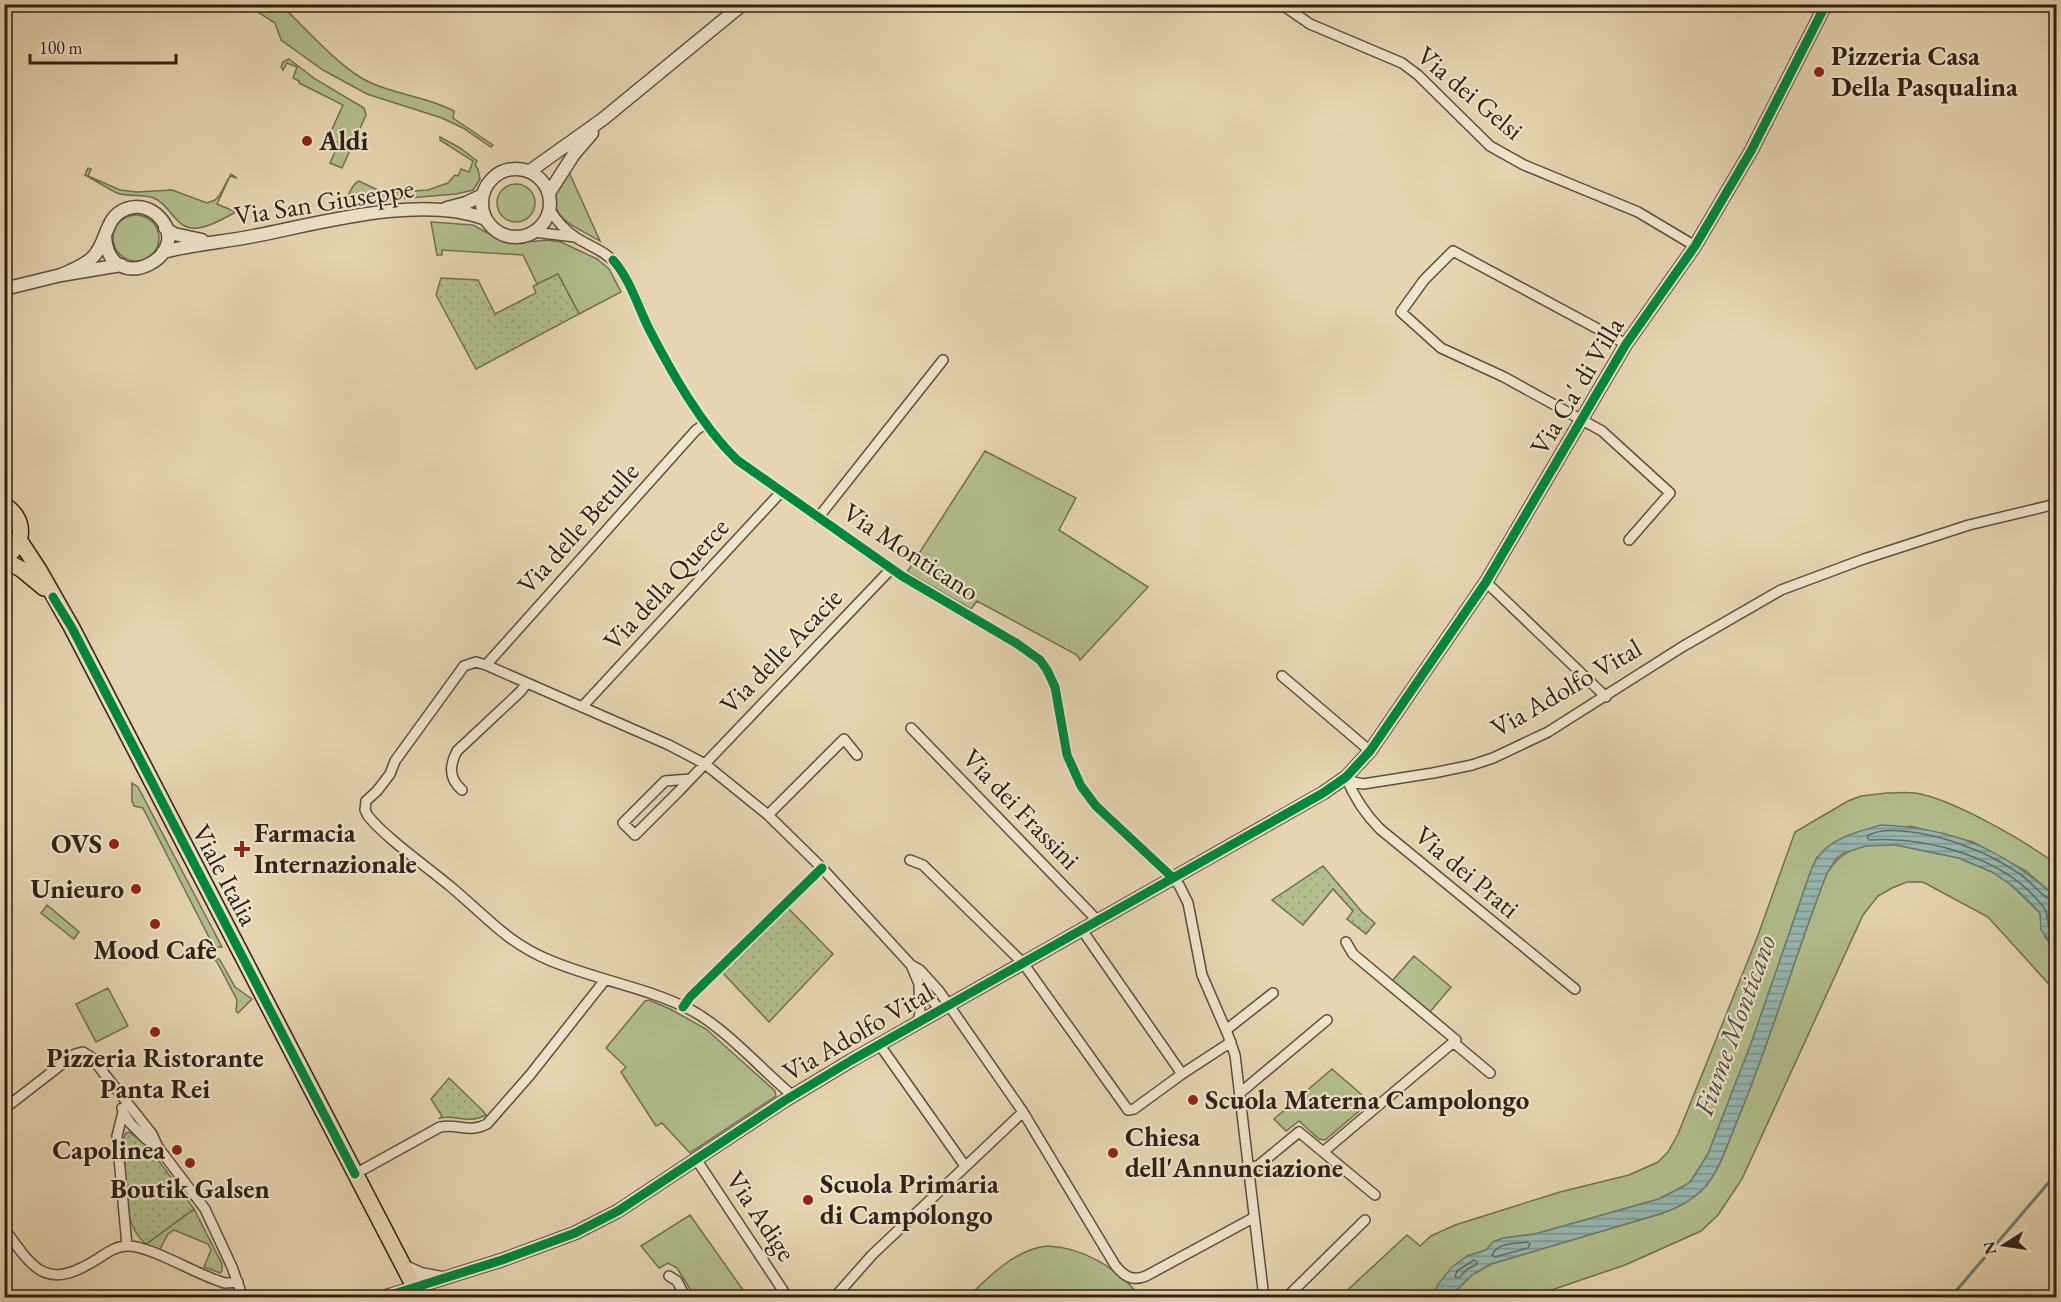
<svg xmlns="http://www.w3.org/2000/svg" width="2061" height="1302" viewBox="0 0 2061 1302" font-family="'EB Garamond',serif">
<defs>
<pattern id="park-dots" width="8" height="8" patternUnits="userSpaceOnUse" patternTransform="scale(1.5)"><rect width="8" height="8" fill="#b2be8d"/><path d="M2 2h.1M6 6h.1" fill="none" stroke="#99a379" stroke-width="1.8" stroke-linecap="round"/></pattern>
<pattern id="water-rules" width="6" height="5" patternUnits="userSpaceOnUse" patternTransform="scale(1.5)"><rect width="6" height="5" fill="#97b8b1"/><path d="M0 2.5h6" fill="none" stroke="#7c958f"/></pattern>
</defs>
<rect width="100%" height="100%" fill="#e6d5b0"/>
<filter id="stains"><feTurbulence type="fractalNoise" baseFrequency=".00333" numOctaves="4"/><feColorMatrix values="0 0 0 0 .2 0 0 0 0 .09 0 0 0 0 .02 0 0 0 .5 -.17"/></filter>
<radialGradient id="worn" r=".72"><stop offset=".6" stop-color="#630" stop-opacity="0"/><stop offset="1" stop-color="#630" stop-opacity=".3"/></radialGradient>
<path fill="#b2be8d" stroke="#707051" stroke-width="1.5" d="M247,5H281C306,28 340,69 371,83C398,95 428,97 454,111L453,118L493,145L491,147L463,128L442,118L367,94L323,70L281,40L275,23Z
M289,59L315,79L364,108L366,115L342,168L330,163L339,143L328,138L343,105L299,83V81L293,78L297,67L287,63L283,70L281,67L283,62Z
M440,137L460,148L477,161L475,165L478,169L480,179L473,190L456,194L384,200L347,206C346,198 352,184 359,181L384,193L428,190L448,183L455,175L458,176L461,169L469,172L473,161L440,140Z
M88,168L91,169L88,176L120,190L137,192L172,190L207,203L215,200L219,196L231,174L237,178L230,176L217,204L236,212C220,220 193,239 177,220C169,212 165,203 154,198C142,194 129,197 117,193C106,188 95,180 85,175Z
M568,170L600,241C565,221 538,214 568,170Z
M497 203a19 19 0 1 1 38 0a19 19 0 1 1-38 0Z
M113 238a23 23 0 1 1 46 0a23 23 0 1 1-46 0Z
M431,222L473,225L504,242L517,243L547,240L561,242L597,259L609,269L621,292L579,314L558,274L537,284L523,255L442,250V255H437Z
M985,451L1076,498L1059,530L1148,587L1080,660L1077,655L977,601L971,609L907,572Z
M132,783L138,787L222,947H214L143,808L134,806L132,801Z
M1887,793C1896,793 1906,792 1915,793C1953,799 2025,841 2056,864V897L2026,871L1973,842L1910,826L1817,857L1809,876L1752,1041L1708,1154L1691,1181L1684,1186L1659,1199L1535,1234L1504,1238L1493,1242L1486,1250L1467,1256L1439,1283L1432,1297L1339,1298L1407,1235L1420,1246L1431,1236L1455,1225L1560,1192L1629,1175L1658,1162L1668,1152L1678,1134L1757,938L1795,832L1848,801L1861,796Z
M1896,845L1959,858L1992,872L2010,884L2040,913L2045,937L2056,950V992L1988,917L1923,882H1907L1892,888L1878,896L1863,915L1742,1179L1718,1215L1701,1231L1625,1265L1531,1297L1449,1298L1472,1275L1491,1264L1663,1213C1677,1208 1691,1201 1702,1190C1719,1173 1728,1143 1737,1121C1771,1040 1795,955 1827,873C1845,845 1865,844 1896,845Z
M47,905L79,932L74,939L41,913Z
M1414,956L1451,987L1430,1012L1392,981Z
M213,957L220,960L235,987L252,999L238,1013L236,1011L237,1000L217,962L212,958Z
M108,988L128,1026L96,1042L76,1004Z
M649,1000L670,1009L706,1029L775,1091L776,1096L690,1153L662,1123L656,1126L621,1072L626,1067L606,1048L645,1001Z
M1332,1069L1370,1102L1325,1140L1319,1139L1299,1121L1286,1131L1274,1119Z
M194,1209L222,1264V1271L220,1273L204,1267L211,1250L208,1244L174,1230L168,1234L159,1251L146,1244Z
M690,1215L748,1297H695L677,1268L668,1263L659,1268L641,1246Z
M1047,1246C1083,1247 1119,1269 1140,1297H1100L1070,1291L1041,1297L967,1298C988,1277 1016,1249 1047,1246Z"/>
<path fill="url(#park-dots)" stroke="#707051" stroke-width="1.5" d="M558,274L579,314L476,369L436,295L441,278L478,280L495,314L536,293L533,286Z
M1323,866L1362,912L1375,923L1366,934L1347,919L1353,911L1333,889L1303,925L1272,900Z
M788,908L833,954L769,1022L721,971Z
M449,1078L483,1111L486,1115C465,1125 458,1114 440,1118L442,1116L431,1099Z
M129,1132L148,1146L194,1209L146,1244C118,1222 127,1168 124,1137L126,1133Z"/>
<path fill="url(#water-rules)" stroke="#6d7c73" stroke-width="1.5" d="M1881,825C1954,828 2002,849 2056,897V950L2041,930L2040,913L2027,899L2010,884L1992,872L1959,858L1896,845L1865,846L1842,854L1836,859L1827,873C1795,955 1771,1040 1737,1121C1728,1143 1719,1173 1702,1190C1691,1201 1677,1208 1663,1213L1491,1264L1472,1275L1449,1297H1432L1439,1283L1452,1267L1467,1256L1486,1250L1493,1242L1503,1238L1535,1234L1659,1199L1684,1186L1691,1181L1708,1154L1752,1041L1809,876C1811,870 1814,863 1817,858C1831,838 1859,831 1881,825Z"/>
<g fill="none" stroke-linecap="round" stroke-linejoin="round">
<path stroke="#636c63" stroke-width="1.5" d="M2056,901C2043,900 2031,881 2020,874C2004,864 1988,854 1970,848C1947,838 1889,822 1867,836L1869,840C1928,836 2007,858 2044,908C2051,918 2044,926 2056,941
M1527,1242L1530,1244L1528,1248L1495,1257L1492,1255C1498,1242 1514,1244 1527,1242Z
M1474,1260L1477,1262L1476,1265L1467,1269L1459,1278L1455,1277L1457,1271Z"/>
<path stroke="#6d7c73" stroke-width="3" d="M1950,1298L2056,1174"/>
<defs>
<path id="minor" d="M1281,4L1310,24L1402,63L1418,75L1490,146L1524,165L1638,212L1695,246
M550,210C556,220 565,230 575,237C589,246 606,251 617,265C631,282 638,306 648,326C670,371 701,425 737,460L902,576L1016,643L1040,660L1047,670L1055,687L1067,755L1081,786L1096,806L1173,878L1179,885L1188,903L1202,975L1228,1035L1235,1055L1264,1298
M534,232L575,237
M1626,344L1453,251L1424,280L1401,312L1441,348L1504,377L1602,431L1670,493L1629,540
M818,518L943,360
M1486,582L1606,697
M486,665L696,430L705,424
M1282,676L1370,751
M582,707L782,491
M911,728L1098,921
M1346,777L1354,782L1363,784L1433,773L1472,765L1493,758L1548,732L1682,647L1781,590L1864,559L1969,525L2056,504
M1346,777C1354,797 1364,813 1380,829L1575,989
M690,779L665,781L623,823L635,835L679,791L891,569
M462,790C449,779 449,766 457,751L520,692L527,683
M768,815L844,739L857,755
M910,860L923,865L1023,963L1128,1110L1134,1109L1182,1074L1082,930
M911,965L920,970L939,991L1023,1112L1115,1265C1124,1276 1132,1282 1146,1276L1253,1218
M683,1007L690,997L822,868
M918,1023L920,1012L919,987
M1226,1030L1273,993
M1453,1042L1490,1073
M879,1044L965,1166
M1182,1074L1231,1042
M1240,1093L1327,1020
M792,1095C762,1070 725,1028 691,1010C646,987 596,980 549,960C506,942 486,916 451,887C426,866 388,840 368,816L365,810L366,801L377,791L390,774L395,761L464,666L476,662L486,665L669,745L705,764L768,815L822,868L911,965L919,984L940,1010
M122,1108L123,1112L117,1136L127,1246
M4,1109L75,1054L83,1052L91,1057L152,1134L157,1145
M123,1112L130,1123L146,1139L158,1147L205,1209L232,1267L243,1298
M1323,1152L1456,1040L1353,954L1346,942
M696,1159L788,1298
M1247,1169L1259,1165L1299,1132L1375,1195
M355,1174L440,1127C459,1123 467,1134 487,1124L530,1075L605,980
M4,1228C35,1272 47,1291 99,1258C108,1252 118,1245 129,1246C152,1247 194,1273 219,1281L225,1283L238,1282
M669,1276L677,1281L686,1298
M834,1298L872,1255L1023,1112
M1286,1298L1365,1220"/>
<path id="tertiary" d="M482 203a34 34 0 1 1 68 0a34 34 0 1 1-68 0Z
M530,171L603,119L743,4
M549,193L574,154L592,133
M447,208L466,203L483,195
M165,228L174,234L202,240
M163,252C193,244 224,242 254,236C321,223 421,194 486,219
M61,275C72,270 84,266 93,257C108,242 104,217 126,209C136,205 147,207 156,214C201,253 109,302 105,236
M4,289L61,275L121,265
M403,1266L421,1274L442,1278
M381,1298L502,1260L575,1233L618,1211L784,1101L852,1060L1323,793L1346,777L1370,751L1486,582L1626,344L1695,246L1751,151L1826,4"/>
<path id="primary" d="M4,505C26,518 26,545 4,558
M20,541L39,570L72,628L420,1298
M4,560L21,569L44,588"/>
</defs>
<use href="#minor" stroke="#5d4e3c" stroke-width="12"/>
<use href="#tertiary" stroke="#5d4e3c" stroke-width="15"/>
<use href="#primary" stroke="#2f2115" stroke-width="18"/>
<use href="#minor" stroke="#efe4cc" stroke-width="9"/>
<use href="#tertiary" stroke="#efe4cc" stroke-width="12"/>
<use href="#primary" stroke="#e6d5b0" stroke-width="15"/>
<defs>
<path id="cycleway" d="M613,260C630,279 638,307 649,329C672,373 701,425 737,460L902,576L1016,643L1040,660L1047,670L1055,687L1067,755L1081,786L1096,806L1173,878
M53,597L72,628L355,1174
M683,1007L690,997L822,868
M381,1298L502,1260L575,1233L618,1211L784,1101L852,1060L1323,793L1346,777L1370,751L1486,582L1626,344L1695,246L1751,151L1826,4"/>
</defs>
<use href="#cycleway" stroke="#efe4cc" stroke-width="13"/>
<use href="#cycleway" stroke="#00873e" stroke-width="9"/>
</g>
<g fill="#8f2418" stroke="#efe4cc" stroke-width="2">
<circle cx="1819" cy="72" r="6"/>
<circle cx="307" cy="141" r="6"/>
<circle cx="114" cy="844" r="6"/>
<path d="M239 840h6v6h6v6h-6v6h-6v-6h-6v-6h6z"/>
<circle cx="136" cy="889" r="6"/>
<circle cx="155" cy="924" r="6"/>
<circle cx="155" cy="1032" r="6"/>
<circle cx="1193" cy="1100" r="6"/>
<circle cx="177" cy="1150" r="6"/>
<circle cx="1113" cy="1153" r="6"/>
<circle cx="190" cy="1163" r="6"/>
<circle cx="808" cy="1200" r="6"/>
</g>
<g text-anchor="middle" stroke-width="4.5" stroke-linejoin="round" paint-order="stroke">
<g font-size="27" font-weight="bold" fill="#2f2115" stroke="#efe4cc" text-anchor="start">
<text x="1831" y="65">Pizzeria Casa<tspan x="1831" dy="31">Della Pasqualina</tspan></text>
<text x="319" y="150">Aldi</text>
<text x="254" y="842">Farmacia<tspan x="254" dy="31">Internazionale</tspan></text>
<text x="102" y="853" text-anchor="end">OVS</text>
<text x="124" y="898" text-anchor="end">Unieuro</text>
<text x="155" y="959" text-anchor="middle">Mood Cafè</text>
<text x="155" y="1067" text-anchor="middle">Pizzeria Ristorante<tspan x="155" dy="31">Panta Rei</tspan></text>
<text x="1205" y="1109">Scuola Materna Campolongo</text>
<text x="1125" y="1146">Chiesa<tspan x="1125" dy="31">dell'Annunciazione</tspan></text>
<text x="165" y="1159" text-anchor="end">Capolinea</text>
<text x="820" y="1193">Scuola Primaria<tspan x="820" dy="31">di Campolongo</tspan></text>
<text x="190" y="1198" text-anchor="middle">Boutik Galsen</text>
</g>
<g font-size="27" fill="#2f2115" stroke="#efe4cc">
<text transform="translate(1470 93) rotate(40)" y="9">Via dei Gelsi</text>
<text transform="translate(324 202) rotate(-9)" y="9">Via San Giuseppe</text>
<text transform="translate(1577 386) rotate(-59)" y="9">Via Ca' di Villa</text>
<text transform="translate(578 528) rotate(-48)" y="9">Via delle Betulle</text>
<text transform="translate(911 552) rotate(33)" y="9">Via Monticano</text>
<text transform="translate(666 584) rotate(-47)" y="9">Via della Querce</text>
<text transform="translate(781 651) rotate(-46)" y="9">Via delle Acacie</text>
<text transform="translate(1566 688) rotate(-30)" y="9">Via Adolfo Vital</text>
<text transform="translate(1021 809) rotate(46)" y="9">Via dei Frassini</text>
<text transform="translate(1467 872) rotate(40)" y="9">Via dei Prati</text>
<text transform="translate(225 875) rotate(62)" y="9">Viale Italia</text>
<text transform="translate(858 1032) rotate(-30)" y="9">Via Adolfo Vital</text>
<text transform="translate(761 1216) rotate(56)" y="9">Via Adige</text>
</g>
<g font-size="28" font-style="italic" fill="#4e4e44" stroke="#efe4cc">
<text transform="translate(1734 1025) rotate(-70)" y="10">Fiume Monticano</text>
</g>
</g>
<rect width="2061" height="1302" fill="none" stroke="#e6d5b0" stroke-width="24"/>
<rect x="6" y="6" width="2049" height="1290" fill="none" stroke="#2f2115" stroke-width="3"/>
<rect x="12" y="12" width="2037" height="1278" fill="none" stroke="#2f2115" stroke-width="1.5"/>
<g transform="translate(2004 1245) rotate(258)" stroke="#efe4cc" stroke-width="4.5" paint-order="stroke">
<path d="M0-4.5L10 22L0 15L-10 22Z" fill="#2f2115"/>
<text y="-9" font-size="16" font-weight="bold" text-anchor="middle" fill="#2f2115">N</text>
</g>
<path d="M30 54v9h146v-9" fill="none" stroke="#2f2115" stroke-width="3"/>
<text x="39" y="54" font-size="18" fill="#2f2115" stroke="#efe4cc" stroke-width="4.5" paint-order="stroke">100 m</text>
<rect width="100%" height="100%" filter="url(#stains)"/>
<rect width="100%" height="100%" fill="url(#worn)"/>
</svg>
